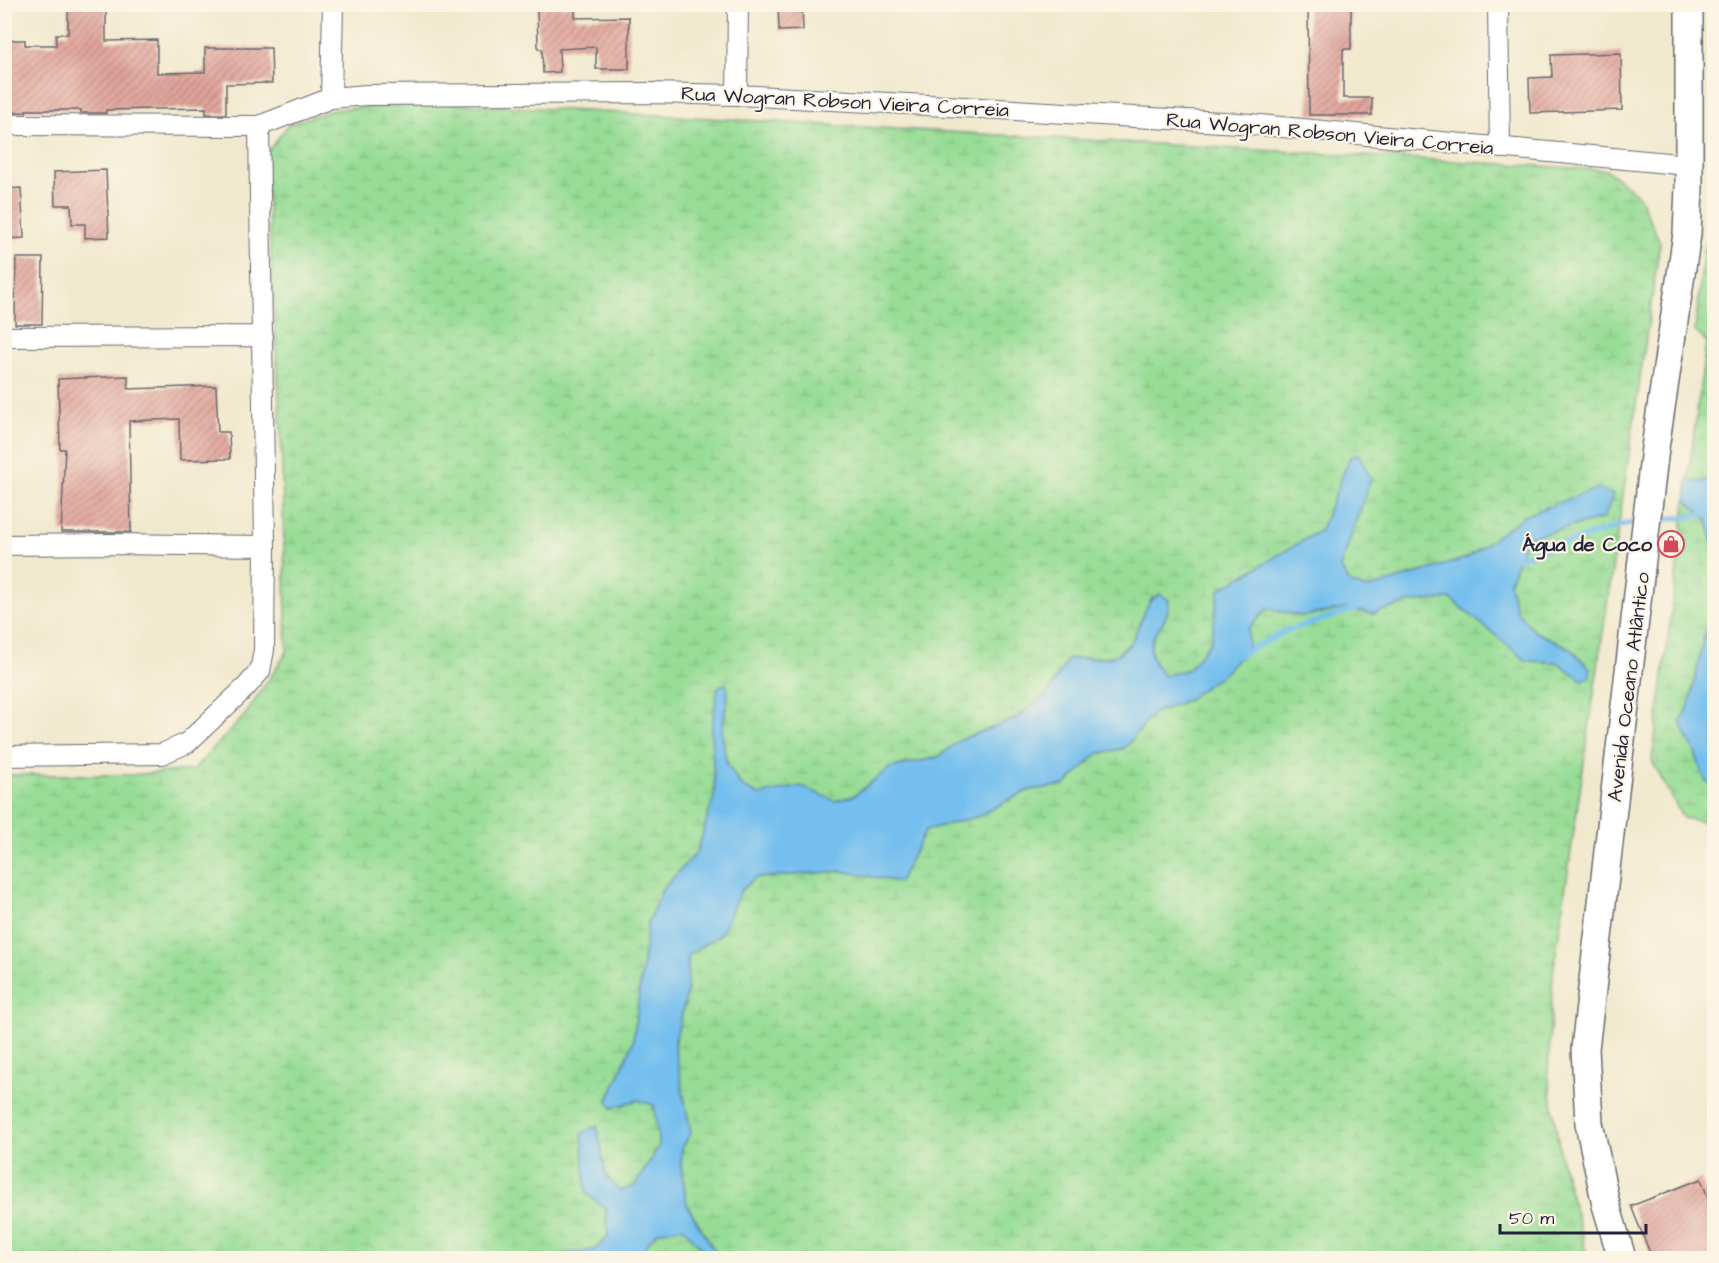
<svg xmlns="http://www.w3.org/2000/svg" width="1719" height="1263" viewBox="0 0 1719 1263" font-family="'Architects Daughter',sans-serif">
<defs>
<pattern id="grass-tufts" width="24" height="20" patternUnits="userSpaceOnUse" patternTransform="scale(1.5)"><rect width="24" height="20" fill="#98dd96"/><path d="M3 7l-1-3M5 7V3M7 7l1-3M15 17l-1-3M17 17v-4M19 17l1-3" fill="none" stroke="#83bd82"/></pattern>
<pattern id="wetland-marsh" width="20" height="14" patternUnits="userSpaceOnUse" patternTransform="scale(1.5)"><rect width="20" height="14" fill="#98dd96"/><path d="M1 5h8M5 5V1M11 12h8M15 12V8" fill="none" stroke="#83bd82"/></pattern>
<pattern id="building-hatch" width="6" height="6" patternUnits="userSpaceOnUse" patternTransform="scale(1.5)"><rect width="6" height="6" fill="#e0a39a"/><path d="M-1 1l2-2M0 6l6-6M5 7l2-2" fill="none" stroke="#b5847f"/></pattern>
</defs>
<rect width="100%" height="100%" fill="#fcf5e5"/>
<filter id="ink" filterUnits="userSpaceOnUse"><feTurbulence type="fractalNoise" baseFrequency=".0167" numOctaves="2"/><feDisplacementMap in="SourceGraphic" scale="12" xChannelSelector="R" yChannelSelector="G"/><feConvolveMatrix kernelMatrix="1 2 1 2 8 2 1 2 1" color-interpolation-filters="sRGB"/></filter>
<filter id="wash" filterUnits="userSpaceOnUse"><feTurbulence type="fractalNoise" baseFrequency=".008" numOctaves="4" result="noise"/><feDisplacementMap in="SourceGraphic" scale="24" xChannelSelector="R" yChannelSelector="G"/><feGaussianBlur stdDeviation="1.35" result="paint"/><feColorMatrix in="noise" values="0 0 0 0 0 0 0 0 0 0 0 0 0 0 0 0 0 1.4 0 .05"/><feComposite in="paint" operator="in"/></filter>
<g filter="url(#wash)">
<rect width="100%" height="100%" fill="#f1e9ce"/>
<path fill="url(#grass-tufts)" stroke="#5d8068" stroke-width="1.5" d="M1714,244V349L1695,331L1704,248Z"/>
<path fill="url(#wetland-marsh)" stroke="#5d8068" stroke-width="1.5" d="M447,103L1607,170L1639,196L1660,242L1553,974L1548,1074L1561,1160L1588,1258H711L718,1256L687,1205L681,1166L682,1148L691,1133L674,1045L687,993L688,955L721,934L741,890L755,878L842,871L899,882L925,830L976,817L1029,790L1065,785L1097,754L1125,748L1153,713L1187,700L1248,648V629L1267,609L1302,616L1346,609L1373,614L1411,602L1451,599L1527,661L1557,662L1582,680L1570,648L1535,632L1516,610L1509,583L1527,538L1604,518L1524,516L1467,558L1367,589L1350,583L1340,567L1371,479L1350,457L1321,530L1219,590L1211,641L1189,669L1164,676C1140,647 1153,637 1169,609L1152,598L1131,642L1115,656L1068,659L1048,693L1015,719L960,740L938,757L890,768L853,796L834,801L801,786L759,796L741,786L726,762L722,733L728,693L711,732L716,793L697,853L662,890L648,922L633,1042L608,1101L612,1108L637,1100L654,1105L659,1146L635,1186L620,1191L606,1176L597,1126L608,1236L595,1250L565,1254L561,1258H5L4,775H128L193,770L245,715L287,652L281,432L265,155L289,124L336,109Z
M1706,342L1714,349V476L1703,482L1688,480Z
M1686,500L1708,520L1714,549L1713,613L1704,636L1691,699L1685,716L1686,735L1694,750L1705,780L1714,787V823L1683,818L1652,761Z
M684,1227L710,1258H644L646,1245L657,1232Z"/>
<path fill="#75bfee" stroke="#4c7094" stroke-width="1.5" d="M1359,454L1371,479L1340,567L1350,583L1367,589L1467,558L1524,516L1598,488L1613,495L1604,518L1527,538L1509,583L1516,610L1535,632L1570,648L1590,668V677L1582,680L1557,662L1527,661L1451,599L1411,602L1373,614L1346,609L1302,616L1267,609L1248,629V648L1224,673L1187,700L1153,713L1125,748L1097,754L1065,785L1029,790L976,817L926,830L899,882L842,871L755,878L741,890L721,934L688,955L687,993L674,1045L691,1133L682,1148L681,1166L687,1205L718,1257L710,1258L683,1227L657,1232L646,1245L644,1258H561L565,1254L595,1250L608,1236L606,1209L586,1193L582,1133L597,1126L606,1176L620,1191L635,1186L659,1146L654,1105L637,1100L612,1108L608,1101L633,1042L648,922L662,890L697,852L715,793L711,732L718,687L726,683L728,693L722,733L726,762L741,786L759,795L801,786L835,801L853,796L890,768L938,757L960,740L1015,719L1048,693L1068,659C1079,658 1105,659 1114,656C1142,646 1137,605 1160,594L1169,600C1170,633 1130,637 1164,676L1189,669L1211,641L1219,590L1321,530L1350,457Z
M1714,476V549L1708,520L1686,500L1688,480L1703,482Z
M1714,591V787L1705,780L1694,750L1680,722L1685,716L1691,699L1704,636L1713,613Z"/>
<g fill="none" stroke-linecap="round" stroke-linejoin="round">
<path stroke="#75bfee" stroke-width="6" d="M1653,521L1714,513
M1514,559L1623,525L1639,522
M1237,656L1286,631L1359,608"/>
</g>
<g id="blocks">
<path fill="url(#building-hatch)" d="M68,4H106V41L157,40V73L205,72V48H271L272,83L226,84V114H206V108L106,110V113H81V110H26V112L4,113V40H25V45H56V34H68Z
M778,4H802L803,30L779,31Z
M1308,4H1351V49H1343V98H1372V115H1309Z
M575,6V18L629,17V69H596V47L559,49L560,72L543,73L542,49H538L537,7Z
M1621,53L1622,110L1530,113L1529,78L1552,77L1551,55Z
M106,170L109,237L85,238V224H72L71,205H55L54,172Z
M21,188L24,238L4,239V189Z
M16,258H43L42,324H15Z
M128,376V389L216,386L218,432H229L230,459L180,460L179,419L129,421L131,532H61L65,449H60L58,379Z
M1701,1179L1714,1214V1234L1710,1235L1714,1247V1258H1652L1631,1206Z"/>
</g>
</g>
<g filter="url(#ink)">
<use href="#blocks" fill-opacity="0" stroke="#6a686e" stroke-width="1.5"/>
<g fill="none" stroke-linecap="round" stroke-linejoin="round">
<defs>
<path id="minor" d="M1498,4L1500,148
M737,95L738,4
M331,98L333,4
M4,125L259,126L331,98L367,95L649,93L737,95L946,106L1239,123L1689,165
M4,337L263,336
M4,545L111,544L265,546
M4,756L162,754L187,743L246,687L260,671L264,650L265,546L259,126"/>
<path id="secondary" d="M1622,1258L1606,1205L1589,1123L1585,1049L1655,448L1687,234L1689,188V4"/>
</defs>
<use href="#minor" stroke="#6a686e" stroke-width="22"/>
<use href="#secondary" stroke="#6a686e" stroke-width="30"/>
<path stroke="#6a686e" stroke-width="4" stroke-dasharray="4.5 4.5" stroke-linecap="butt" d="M1710,354L1714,357
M1709,367L1714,362"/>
<use href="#minor" stroke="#fff" stroke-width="20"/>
<use href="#secondary" stroke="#fff" stroke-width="27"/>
</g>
</g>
<defs>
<symbol id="shop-ring" viewBox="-11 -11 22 22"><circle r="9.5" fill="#fcf5e5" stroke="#d1495b" stroke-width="1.5"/><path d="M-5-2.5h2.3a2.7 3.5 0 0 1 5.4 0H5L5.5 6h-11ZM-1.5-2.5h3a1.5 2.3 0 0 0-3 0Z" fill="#d1495b"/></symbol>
</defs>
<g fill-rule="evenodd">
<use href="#shop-ring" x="1656" y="529" width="30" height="30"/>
</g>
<g text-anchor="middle" stroke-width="4.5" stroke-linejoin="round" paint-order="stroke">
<g font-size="20" fill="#22223b" stroke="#fcf5e5">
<text transform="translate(845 101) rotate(3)" y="7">Rua Wogran Robson Vieira Correia</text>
<text transform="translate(1330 133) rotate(5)" y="7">Rua Wogran Robson Vieira Correia</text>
<text transform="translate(1628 687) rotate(-83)" y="7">Avenida Oceano Atlântico</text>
</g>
<g font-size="20" font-weight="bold" fill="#22223b" stroke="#fcf5e5" text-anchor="end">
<text x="1652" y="551">Água de Coco</text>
</g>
</g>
<rect width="1719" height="1263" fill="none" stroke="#fcf5e5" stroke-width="24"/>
<path d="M1500 1224v9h146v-9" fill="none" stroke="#22223b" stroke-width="3"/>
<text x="1509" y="1224" font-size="18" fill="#22223b" stroke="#fcf5e5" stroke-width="4.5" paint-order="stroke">50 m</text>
</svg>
